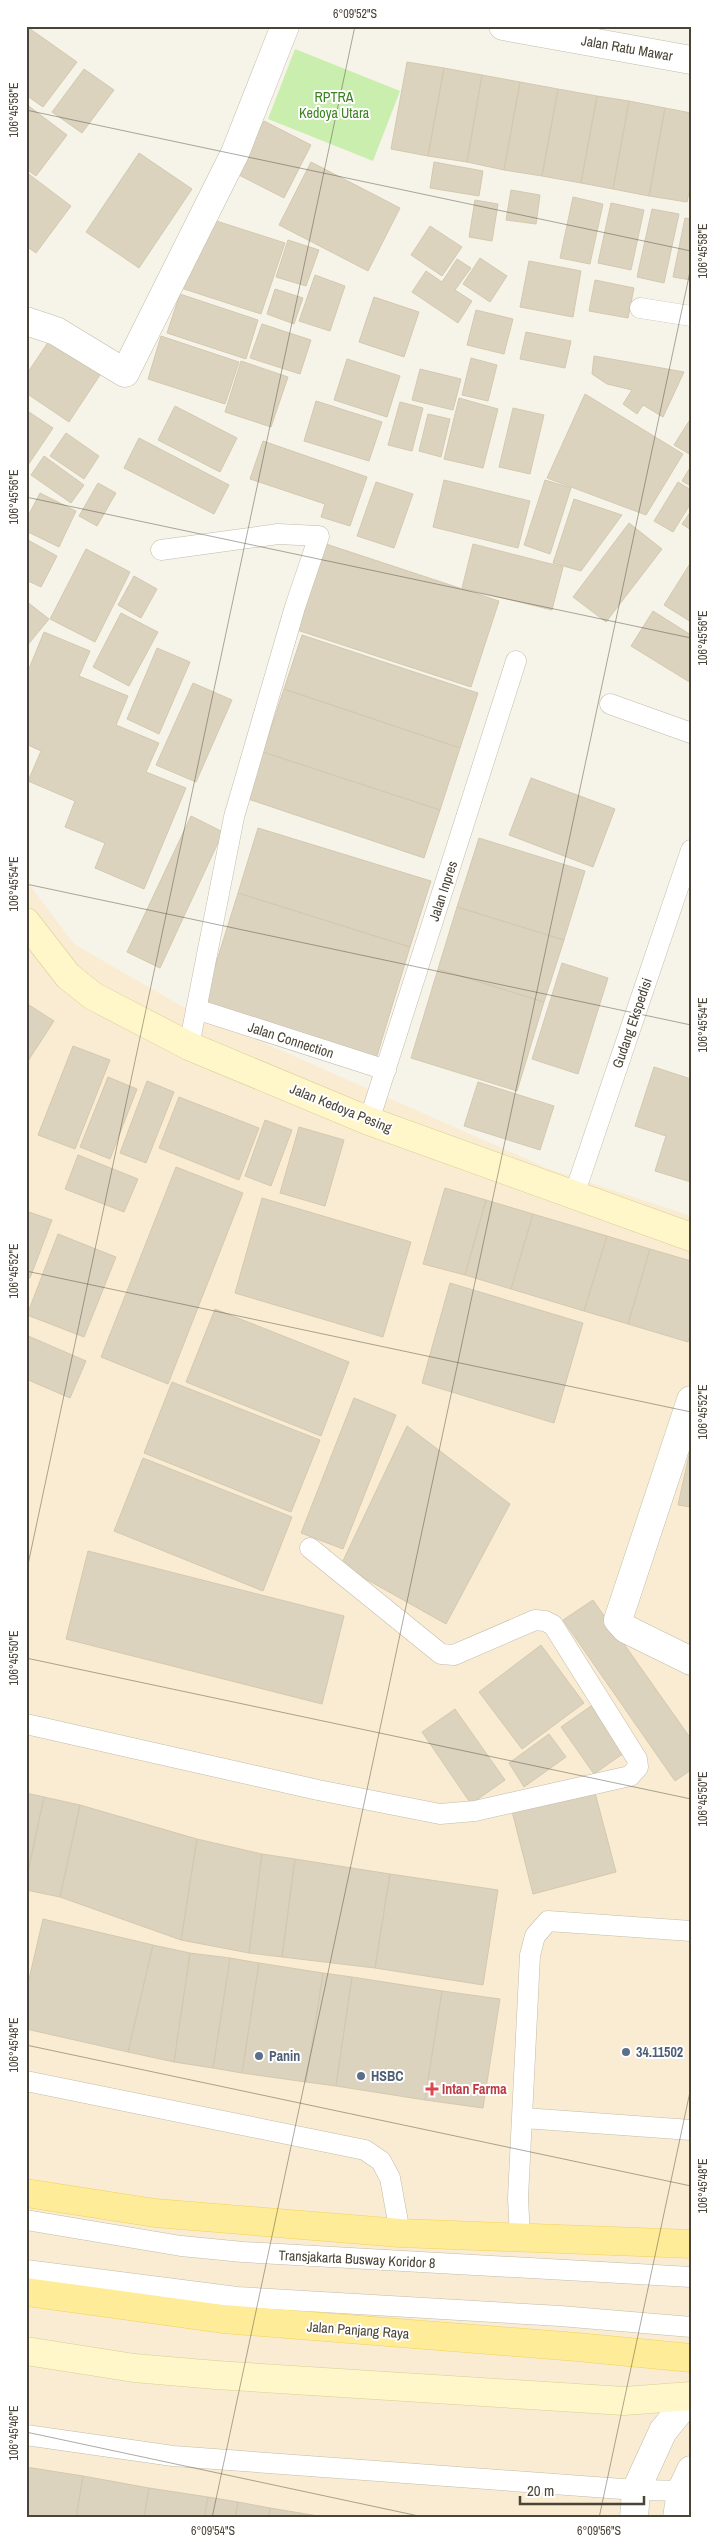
<svg xmlns="http://www.w3.org/2000/svg" width="717" height="2544" viewBox="0 0 717 2544" font-family="'Archivo Narrow',sans-serif">
<rect width="100%" height="100%" fill="#f6f3e8"/>
<path fill="#f9ecd2" d="M26,880L74,944L185,1008L549,1169L691,1216V2518H26Z"/>
<path fill="#caeead" d="M295,49L400,91L373,161L268,119Z"/>
<path fill="#dcd3bf" stroke="#d4c9af" d="M26,26L77,62L43,107L26,95Z
M407,62L444,68L428,156L391,149Z
M444,68L482,75L467,162L428,156Z
M84,69L114,90L82,133L52,112Z
M482,75L520,82L504,170L467,162Z
M520,82L558,89L542,176L504,170Z
M558,89L597,96L581,183L542,176Z
M597,96L629,101L613,189L581,183Z
M629,101L665,108L649,196L613,189Z
M26,104L67,135L36,176L26,169Z
M665,108L691,113V183L687,202L649,196Z
M264,121L311,145L284,198L237,174Z
M139,153L192,189L139,268L86,232Z
M311,162L400,208L368,271L279,225Z
M434,162L483,171L479,196L430,188Z
M26,172L71,206L36,253L26,246Z
M511,190L540,195L536,224L506,220Z
M573,197L603,204L590,264L560,258Z
M475,200L498,204L492,241L469,237Z
M611,203L644,210L631,270L598,263Z
M652,209L679,214L664,283L637,277Z
M204,217L285,243L261,314L181,288Z
M685,218L691,219V280L673,277Z
M430,226L462,247L442,276L411,255Z
M288,240L319,250L306,286L276,277Z
M480,258L507,276L490,302L463,284Z
M457,259L471,268L455,290L472,301L458,323L412,292L426,271L442,282Z
M529,261L581,271L573,317L520,307Z
M315,275L345,286L330,331L299,321Z
M595,280L634,288L628,318L589,311Z
M275,289L303,298L294,324L267,314Z
M180,294L258,320L246,359L167,333Z
M374,297L419,312L404,357L359,342Z
M476,310L513,319L504,354L467,345Z
M262,324L311,340L300,374L250,358Z
M526,332L571,341L565,368L520,359Z
M161,336L239,362L225,404L148,379Z
M51,338L102,372L69,422L26,393V375Z
M594,356L684,372L663,417L643,405L637,414L623,404L632,390L607,384L592,374Z
M471,358L497,365L488,401L462,395Z
M347,359L400,376L387,417L334,400Z
M241,361L288,377L271,427L225,412Z
M420,369L461,379L453,410L412,400Z
M585,394L683,454L646,515L547,478Z
M459,398L498,409L483,468L444,459Z
M316,401L382,422L369,461L304,441Z
M400,402L423,408L412,451L388,445Z
M175,406L237,438L220,472L158,440Z
M513,408L544,415L530,474L499,467Z
M26,410L53,428L26,468Z
M428,414L450,419L441,457L419,451Z
M691,418V455L674,445Z
M66,433L99,456L84,479L50,456Z
M139,438L229,485L214,514L124,468Z
M263,441L367,477L350,526L321,517L325,504L250,479Z
M44,456L84,485L71,503L31,475Z
M691,466V486L682,481Z
M444,480L530,501L518,548L433,527Z
M545,480L571,488L550,554L524,545Z
M376,482L413,494L394,548L357,536Z
M678,482L691,490V503L673,532L654,521Z
M98,483L116,493L97,526L79,516Z
M40,493L76,511L59,547L26,531V520Z
M574,499L622,515L581,571L553,563Z
M691,511V530L682,524Z
M629,523L662,549L606,622L573,597Z
M26,539L57,556L41,587L26,580Z
M326,544L499,601L471,687L297,630Z
M473,544L563,567L552,610L462,588Z
M86,549L130,572L95,642L50,619Z
M691,562V622L664,605Z
M134,576L157,589L141,618L118,605Z
M26,601L49,619L26,647Z
M653,611L691,635V683L631,646Z
M121,613L158,632L129,686L93,667Z
M44,632L90,651L79,676L128,696L116,725L159,743L146,772L186,788L144,889L95,868L105,843L65,827L75,801L28,781L41,751L26,744V676Z
M302,635L478,693L460,748L284,689Z
M157,648L190,662L159,734L127,719Z
M193,683L232,700L196,782L156,765Z
M284,689L460,748L440,810L263,752Z
M263,752L440,810L424,858L248,799Z
M531,778L615,809L593,867L509,835Z
M191,816L223,832L160,968L127,952Z
M258,828L431,881L410,947L238,893Z
M479,838L585,871L564,940L457,907Z
M238,893L410,947L376,1059L203,1005Z
M457,907L564,940L544,1002L438,969Z
M562,963L608,978L578,1074L532,1059Z
M438,969L544,1002L517,1091L411,1058Z
M26,1003L54,1021L26,1064Z
M73,1046L110,1060L75,1149L38,1135Z
M654,1067L691,1079V1182L655,1171L666,1136L635,1126Z
M108,1077L137,1089L110,1159L80,1147Z
M147,1081L174,1092L146,1163L120,1153Z
M478,1082L554,1106L540,1150L464,1126Z
M179,1097L259,1128L239,1180L159,1148Z
M265,1120L292,1130L271,1186L245,1176Z
M299,1127L344,1140L325,1206L280,1193Z
M78,1155L138,1179L124,1212L65,1189Z
M176,1167L243,1193L168,1384L101,1357Z
M445,1188L486,1200L465,1275L423,1264Z
M262,1198L411,1242L383,1337L235,1293Z
M486,1200L533,1214L511,1289L465,1275Z
M26,1211L52,1220L30,1278L26,1277Z
M533,1214L607,1236L584,1311L511,1289Z
M58,1234L116,1257L84,1337L27,1315Z
M607,1236L650,1249L628,1324L584,1311Z
M650,1249L691,1261V1332L688,1342L628,1324Z
M450,1283L583,1323L554,1423L422,1383Z
M215,1309L349,1362L321,1436L186,1382Z
M26,1335L86,1361L70,1398L26,1379Z
M172,1382L320,1440L291,1512L144,1453Z
M354,1398L396,1415L343,1549L301,1533Z
M407,1426L510,1504L446,1624L341,1565Z
M691,1446V1507L678,1505Z
M143,1458L292,1517L263,1591L114,1531Z
M88,1551L344,1616L322,1704L66,1639Z
M593,1600L691,1739V1770L675,1781L563,1620Z
M541,1645L584,1703L522,1749L479,1692Z
M591,1706L624,1753L594,1774L561,1727Z
M455,1709L505,1780L471,1804L422,1732Z
M549,1734L566,1757L524,1787L509,1763Z
M594,1789L616,1872L533,1894L512,1811Z
M26,1793L44,1797L26,1881Z
M44,1797L80,1805L60,1897L26,1890V1881Z
M80,1805L197,1839L181,1940L60,1897Z
M197,1839L262,1854L249,1953L181,1940Z
M262,1854L295,1859L282,1957L249,1953Z
M295,1859L390,1874L375,1968L282,1957Z
M390,1874L498,1890L483,1985L375,1968Z
M43,1919L153,1945L128,2052L26,2029V1992Z
M153,1945L190,1953L174,2062L128,2052Z
M190,1953L230,1958L213,2068L174,2062Z
M230,1958L259,1963L242,2073L213,2068Z
M259,1963L323,1973L306,2082L242,2073Z
M323,1973L352,1977L336,2086L306,2082Z
M352,1977L442,1991L425,2100L336,2086Z
M442,1991L500,1999L483,2108L425,2100Z
M26,2467L83,2476L76,2518H26Z
M83,2476L149,2488L144,2518H76Z
M149,2488L208,2497L204,2518H144Z
M208,2497L238,2502L235,2518H204Z
M238,2502L270,2508L269,2518H235Z
M270,2508L300,2513L299,2518H269Z
M300,2513L331,2518H299Z"/>
<g fill="none" stroke-linecap="round" stroke-linejoin="round">
<defs>
<path id="lane" d="M640,308L691,316
M161,550L278,534L319,536L295,607L234,817L189,1046
M610,704L691,733
M196,1009L386,1070
M369,1121L516,661
M574,1195L691,850
M26,1724L318,1790L440,1814L475,1811L630,1776L638,1767L637,1759L553,1625L545,1621L535,1620L454,1655L441,1654L310,1548
M26,2081L365,2150L381,2161L390,2178L400,2233
M524,2118L691,2130
M26,2220L181,2246L243,2252L691,2277
M520,2237L518,2198L530,1955L535,1936L548,1921L691,1931
M26,2270L237,2297L560,2316L691,2327
M26,2435L173,2456L636,2490L691,2491"/>
<path id="street" d="M503,26L691,60
M26,321L56,331L125,373L235,153L285,26
M691,1400L618,1620L626,1629L691,1661
M634,2518L636,2490L663,2431L691,2397
M677,2518L681,2491L691,2470"/>
<path id="secondary" d="M26,922L68,976L93,996L189,1046L369,1121L691,1237
M26,2351L134,2368L216,2375L624,2401L691,2396"/>
<path id="primary" d="M26,2193L155,2213L400,2233L691,2244
M26,2292L223,2319L577,2347L691,2358"/>
</defs>
<use href="#lane" stroke="#c2bcaa" stroke-width="21"/>
<use href="#street" stroke="#c2bcaa" stroke-width="29"/>
<use href="#secondary" stroke="#dace93" stroke-width="29"/>
<use href="#primary" stroke="#f0d25c" stroke-width="29"/>
<use href="#lane" stroke="#fff" stroke-width="20"/>
<use href="#street" stroke="#fff" stroke-width="28"/>
<use href="#secondary" stroke="#fff7c9" stroke-width="28"/>
<use href="#primary" stroke="#ffec98" stroke-width="28"/>
</g>
<path fill="none" stroke="#4a4436" stroke-width="1" stroke-opacity="0.45" d="M26,110L691,251M26,497L691,638M26,884L691,1025M26,1271L691,1412M26,1574L355,26M26,1658L691,1799M26,2045L691,2186M26,2432L428,2518M212,2518L691,267M599,2518L691,2087"/>
<g fill="#5c6f8a" stroke="#fff" stroke-width="2">
<circle cx="626" cy="2052" r="5"/>
<circle cx="259" cy="2056" r="5"/>
<circle cx="361" cy="2076" r="5"/>
</g>
<path fill="#e0444e" stroke="#fff" stroke-width="2" d="M429.5 2081.5h5v5h5v5h-5v5h-5v-5h-5v-5h5z"/>
<g text-anchor="middle" stroke-width="4" stroke-linejoin="round" paint-order="stroke">
<g font-size="14" fill="#4a4436" stroke="#fff">
<text transform="translate(627 48) rotate(10)" y="5">Jalan Ratu Mawar</text>
<text transform="translate(443 891) rotate(-72)" y="5">Jalan Inpres</text>
<text transform="translate(632 1023) rotate(-71)" y="5">Gudang Ekspedisi</text>
<text transform="translate(291 1040) rotate(18)" y="5">Jalan Connection</text>
<text transform="translate(341 1108) rotate(22)" y="5">Jalan Kedoya Pesing</text>
<text transform="translate(357 2259) rotate(3)" y="5">Transjakarta Busway Koridor 8</text>
<text transform="translate(358 2330) rotate(4)" y="5">Jalan Panjang Raya</text>
</g>
<g font-size="14" fill="#3d8322" stroke="#fff">
<text x="334" y="102">RPTRA<tspan x="334" dy="16">Kedoya Utara</tspan></text>
</g>
<g font-size="14" font-weight="bold" fill="#4e5e75" stroke="#fff" text-anchor="start">
<text x="636" y="2057">34.11502</text>
<text x="269" y="2061">Panin</text>
<text x="371" y="2081">HSBC</text>
</g>
<g font-size="14" font-weight="bold" fill="#be3a42" stroke="#fff" text-anchor="start">
<text x="442" y="2094">Intan Farma</text>
</g>
</g>
<rect width="717" height="2544" fill="none" stroke="#ffffff" stroke-width="55"/>
<path d="M520 2496v8h124v-8" fill="none" stroke="#4a4436" stroke-width="2.5"/>
<text x="527" y="2496" font-size="15" fill="#4a4436" stroke="#ffffff" stroke-width="4" paint-order="stroke">20 m</text>
<rect x="28" y="28" width="662" height="2488" fill="none" stroke="#4a4436" stroke-width="2"/>
<g font-size="12" text-anchor="middle" fill="#4a4436">
<text x="355" y="18">6°09'52"S</text>
<text transform="translate(14 110) rotate(-90)" y="4">106°45'58"E</text>
<text transform="translate(703 251) rotate(-90)" y="4">106°45'58"E</text>
<text transform="translate(14 497) rotate(-90)" y="4">106°45'56"E</text>
<text transform="translate(703 638) rotate(-90)" y="4">106°45'56"E</text>
<text transform="translate(14 884) rotate(-90)" y="4">106°45'54"E</text>
<text transform="translate(703 1025) rotate(-90)" y="4">106°45'54"E</text>
<text transform="translate(14 1271) rotate(-90)" y="4">106°45'52"E</text>
<text transform="translate(703 1412) rotate(-90)" y="4">106°45'52"E</text>
<text transform="translate(14 1658) rotate(-90)" y="4">106°45'50"E</text>
<text transform="translate(703 1799) rotate(-90)" y="4">106°45'50"E</text>
<text transform="translate(14 2045) rotate(-90)" y="4">106°45'48"E</text>
<text transform="translate(703 2186) rotate(-90)" y="4">106°45'48"E</text>
<text transform="translate(14 2433) rotate(-90)" y="4">106°45'46"E</text>
<text x="213" y="2535">6°09'54"S</text>
<text x="599" y="2535">6°09'56"S</text>
</g>
</svg>
